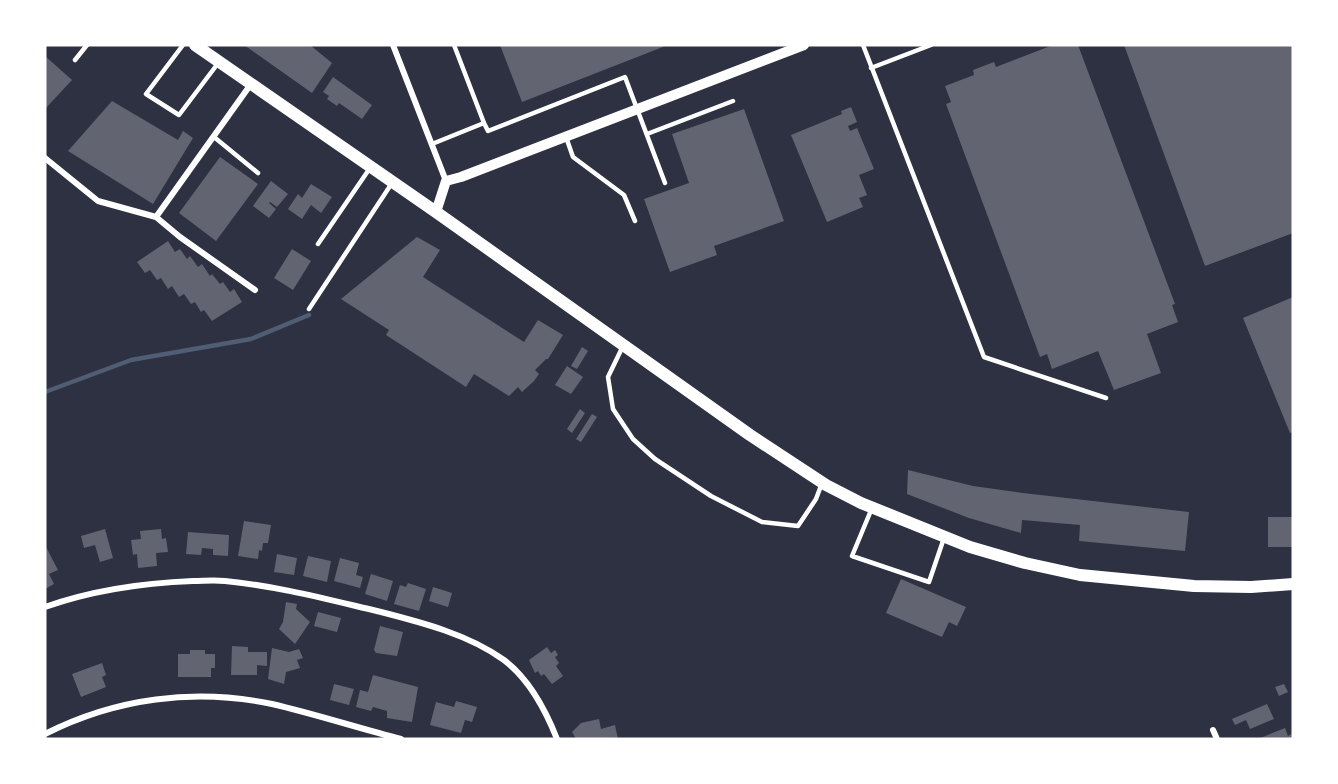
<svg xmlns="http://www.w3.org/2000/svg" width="1338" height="784" viewBox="0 0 1338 784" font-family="'IBM Plex Serif',serif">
<rect width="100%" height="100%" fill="#2d3142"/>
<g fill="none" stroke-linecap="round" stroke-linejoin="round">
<path stroke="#4f5d75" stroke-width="4.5" d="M45,392L131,360L251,339L309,315"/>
</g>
<path fill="#626471" d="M244,45H310L332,63L312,93Z
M500,45H668L522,102Z
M1053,45H1078L1175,304L1172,305L1178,322L1147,334L1161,373L1114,390L1098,351L1052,369L1047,354L1040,357L946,104L951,102L945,86L974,75L973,70L994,62L996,67Z
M1124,45H1293V233L1205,266Z
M45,56L72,80L45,109Z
M333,77L372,105L362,119L339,103L337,106L327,99L329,96L323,92Z
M112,101L178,140L183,131L193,138L153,204L68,151Z
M851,107L857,122L848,126L850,131L857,128L874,169L859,175L867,195L859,198L863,207L827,222L791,135L842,114L841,111Z
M744,109L784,221L714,246L717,255L670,272L644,199L689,183L672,134Z
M220,157L258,184L216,241L179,213Z
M271,181L288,194L277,207L270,202L269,203L276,209L269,218L253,206Z
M311,184L332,197L321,213L311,205L302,219L288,209L298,194L302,198Z
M417,237L440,250L423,277L524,342L538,320L563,335L548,359H546L535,370L539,374L534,381L522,392L518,387L509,396L474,374L466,387L386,335L389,330L341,299Z
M168,241L175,252L180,249L187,259L190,256L198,267L202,264L210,276L212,274L220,284L223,282L230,292L234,289L242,302L212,321L204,310L201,312L195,302L191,304L184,294L179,297L172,286L168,289L161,278L157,280L150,270L145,273L137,262Z
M292,249L311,261L293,290L274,278Z
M1293,297V432L1290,433L1243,318Z
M582,347L588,351L577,369L571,366Z
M567,366L583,377L571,394L555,385Z
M580,409L585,413L572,433L567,429Z
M592,414L597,417L581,442L576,439Z
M908,470L973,486L1023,493L1189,512L1185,551L1079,541L1080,525L1022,520L1021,533L969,518L907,494Z
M1268,517H1293V547H1268Z
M244,521L271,525L268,543H263L262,551L259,550L258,559L238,556Z
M105,529L113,558L100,562L95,545L84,548L81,536Z
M161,529L162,539L166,538L168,552L156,553L157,566L138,568L137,554L133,555L131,540L141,539L140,531Z
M188,532L229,535L228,556L213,555V549L202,548L201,555L186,554Z
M45,545L58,570L49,574L54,584L45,589Z
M277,554L297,558L294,575L274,572Z
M308,556L331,561L327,582L303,576Z
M340,558L359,563L356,575L363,577L360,588L334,581Z
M371,574L393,581L387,601L365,594Z
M901,579L966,607L957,626L949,622L942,637L886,613Z
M408,583L426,589L419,611L394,604L400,585L406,587Z
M433,587L452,593L448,607L429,601Z
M286,602L297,604L296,609L310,622L295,644L279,629L283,622Z
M318,612L341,618L337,632L314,626Z
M380,626L403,632L397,656L376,653L374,650Z
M232,646L248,647V652H267V666L257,665V675H231Z
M547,647L551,653L555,650L558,655L555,657L559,663L556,666L563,676L552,684L544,674L541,676L538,671L535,673L529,660Z
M272,648L289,652L299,649L303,658L297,660L300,668L286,672L284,684L268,679Z
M190,650H205V654H215V668H211V677H178V654H190Z
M102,663L106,675L102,677L106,687L81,697L72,674Z
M373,675L418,687L412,722L387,718V711L373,707L371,711L356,707L360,690L368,692Z
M334,684L354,689L349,705L330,700Z
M1284,684L1288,692L1279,696L1275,687Z
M456,701L477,707L472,722L465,720L461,733L430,725L436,702L454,707Z
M1267,704L1274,719L1250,729L1246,720L1235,725L1232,719Z
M599,719L601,729L615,725L618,739H576L572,732L581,723Z
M1285,728L1288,736L1291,734L1293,739H1258Z"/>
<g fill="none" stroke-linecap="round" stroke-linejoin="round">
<path stroke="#fff" stroke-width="4.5" d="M183,45L146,94L179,115L219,62
M863,45L984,357L1106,398
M75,60L87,45
M871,68L931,45
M484,123L488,131L625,77L665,183
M647,134L733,101
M214,137L258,173
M566,137L573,157L624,195L635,221
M432,144L484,123L454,45
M318,244L370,168
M309,309L392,183
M623,346L608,377L613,409L633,439L655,459L711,496L762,522L798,526L816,499L822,483
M872,508L852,556L929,582L944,538"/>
<path stroke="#fff" stroke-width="6" d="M393,45L446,181
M45,158L98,201L156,217L180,237L255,290
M156,217L251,84
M45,607C93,590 142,583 193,581C203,581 214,580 225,581C277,586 326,599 377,611C420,622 468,634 504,660C529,679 546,711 557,739
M1213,730L1217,739
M45,734C116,698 194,688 272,704C315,714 358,728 401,739"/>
<path stroke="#fff" stroke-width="10" d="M436,212L446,181L461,177L804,45"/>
<path stroke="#fff" stroke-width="12" d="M195,45L436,212L750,435L826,485L861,503L970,547L1025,563L1080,575L1194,586L1251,587L1293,584"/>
</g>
<rect width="1338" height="784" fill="none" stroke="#ffffff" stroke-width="93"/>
</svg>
